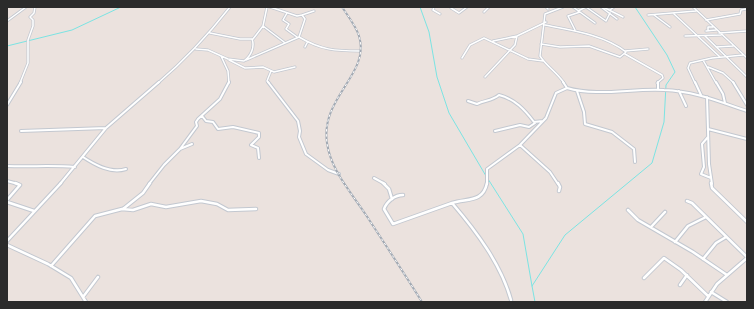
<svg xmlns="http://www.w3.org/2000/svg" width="754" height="309" viewBox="0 0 754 309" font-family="Inter,sans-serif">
<rect width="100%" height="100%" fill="#ebe2de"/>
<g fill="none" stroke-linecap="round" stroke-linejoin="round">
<path stroke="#7be4e3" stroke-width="1" d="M420,7L429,32L437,77L449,113L486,176
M7,46L72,30L121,7
M488,179L523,234L532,286
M535,302L532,286L565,235L652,163L664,122L666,85L675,72L667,55L635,7"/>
<defs>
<path id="street-far2" d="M267,7L263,26L284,42
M270,7L297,16L302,15L305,19L299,37
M434,7L433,10L440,14
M452,7L451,8L459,13L467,7
M546,7L548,9
M563,7L545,14L540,56C546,66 557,72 564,83
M573,7L595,23
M586,7L606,21L610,13
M601,7L617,19
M603,7L623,17
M693,7L747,58
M610,10L614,7
M578,11L586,7
M484,12L489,7
M287,13L283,20L289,24L286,29L297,37
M673,13L720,57
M302,15L314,11
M648,15L696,11
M654,15L670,27
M706,20L740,14L741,10L746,9
M7,21L26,7
M575,30L568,16L580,12
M708,30V27H713
M706,31L716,30
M210,33L240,39H253L263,26
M719,33L747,31
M685,36L721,35
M705,36L747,77
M493,41L517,36
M541,44L560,47L589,46L620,57L626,52C605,35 571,30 545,25
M305,47L307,43
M716,47L733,46
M196,49L208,50L228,59L244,61C251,56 255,47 252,39
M625,51L648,49
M625,54L662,75L663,78L657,83
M221,56L228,71L229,83
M462,58L470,45L484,38L528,59L543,61
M229,60L245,68L263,67L274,72L295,67
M246,60L299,37C321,50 335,51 360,51
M703,60L716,83
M708,67L723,73L734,83
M485,77L515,45L517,36L546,22
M20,83L28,63V40L33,26V20L30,17L34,13L35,7
M158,83C185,60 208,35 230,7
M269,83L267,81L271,71
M695,83L688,68L690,63L712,58L743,55"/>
<path id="street-far1" d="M268,82L298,121L300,131L299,137L306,154L328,170L339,174
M563,82L567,88C598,97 632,88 664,90C694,91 720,102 747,111
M695,82L701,95
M716,82L723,94L725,103
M733,82L747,105
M658,89V82
M577,91L584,112L585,124L612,132L634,149L635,162
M679,91L686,106
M707,97L709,164L712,184
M468,101L477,104C485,100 492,101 499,95C515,99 525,110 534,122L543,121
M7,105L21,82
M202,116L206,121L213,122L218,129L233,127L259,133V137L251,145L258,148L259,158
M708,129L747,139
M21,131L106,128
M495,131L520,125L529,127L535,123
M708,137L702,144L704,167L701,174L711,178
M192,144L180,149L197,126L196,122L198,119L220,99L229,82
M520,145L550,172L558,184
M83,157C95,165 111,174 126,169
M7,166C30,167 52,165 75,167
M374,178L385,184
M7,181L18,184
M60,184L106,128L159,82
M149,184L164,165L180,149
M487,184V169L520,145L546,118L556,93L567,88"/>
<path id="street" d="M383,183L389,189L392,199
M487,183C483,203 467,198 452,203C476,231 501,264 511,300
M558,183L560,187L559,191
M711,183L712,188L747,222
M403,195C395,195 387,201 384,209L393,224L452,203
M7,200L20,185L15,183
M687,201L692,203L747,257
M7,202L34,211
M123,209L143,193L150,183
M628,210L638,220L693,252L727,275
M651,227L665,212
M7,241L61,183
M675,242L688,226L706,217
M7,245L48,264L71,278L86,302
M703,259L716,243L726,237
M51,266L95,216L122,209L133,210L151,204L166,207L201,201L217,204L228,210L256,209
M644,278L664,258L681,270L708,296
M680,285L687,275
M711,292L727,302
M83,297L98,277
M705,302L717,284L747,258"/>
</defs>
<use href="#street-far2" stroke="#c3c8d0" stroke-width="3"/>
<use href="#street-far1" stroke="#c3c8d0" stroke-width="4"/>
<use href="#street" stroke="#c3c8d0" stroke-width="4.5"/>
<use href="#street-far2" stroke="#fff" stroke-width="1.5"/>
<use href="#street-far1" stroke="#fff" stroke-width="2"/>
<use href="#street" stroke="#fff" stroke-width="2.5"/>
<defs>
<path id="rail" d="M342,7C348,16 356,26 359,36C371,74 320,97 327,143C331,171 351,192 366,215C385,244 404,273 422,302"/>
</defs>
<use href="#rail" stroke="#a1a9b3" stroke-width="2"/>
<use href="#rail" stroke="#fff" stroke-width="1" stroke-dasharray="2.5" stroke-linecap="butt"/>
</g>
<rect width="754" height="309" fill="none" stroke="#2b2b2b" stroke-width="16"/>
</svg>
